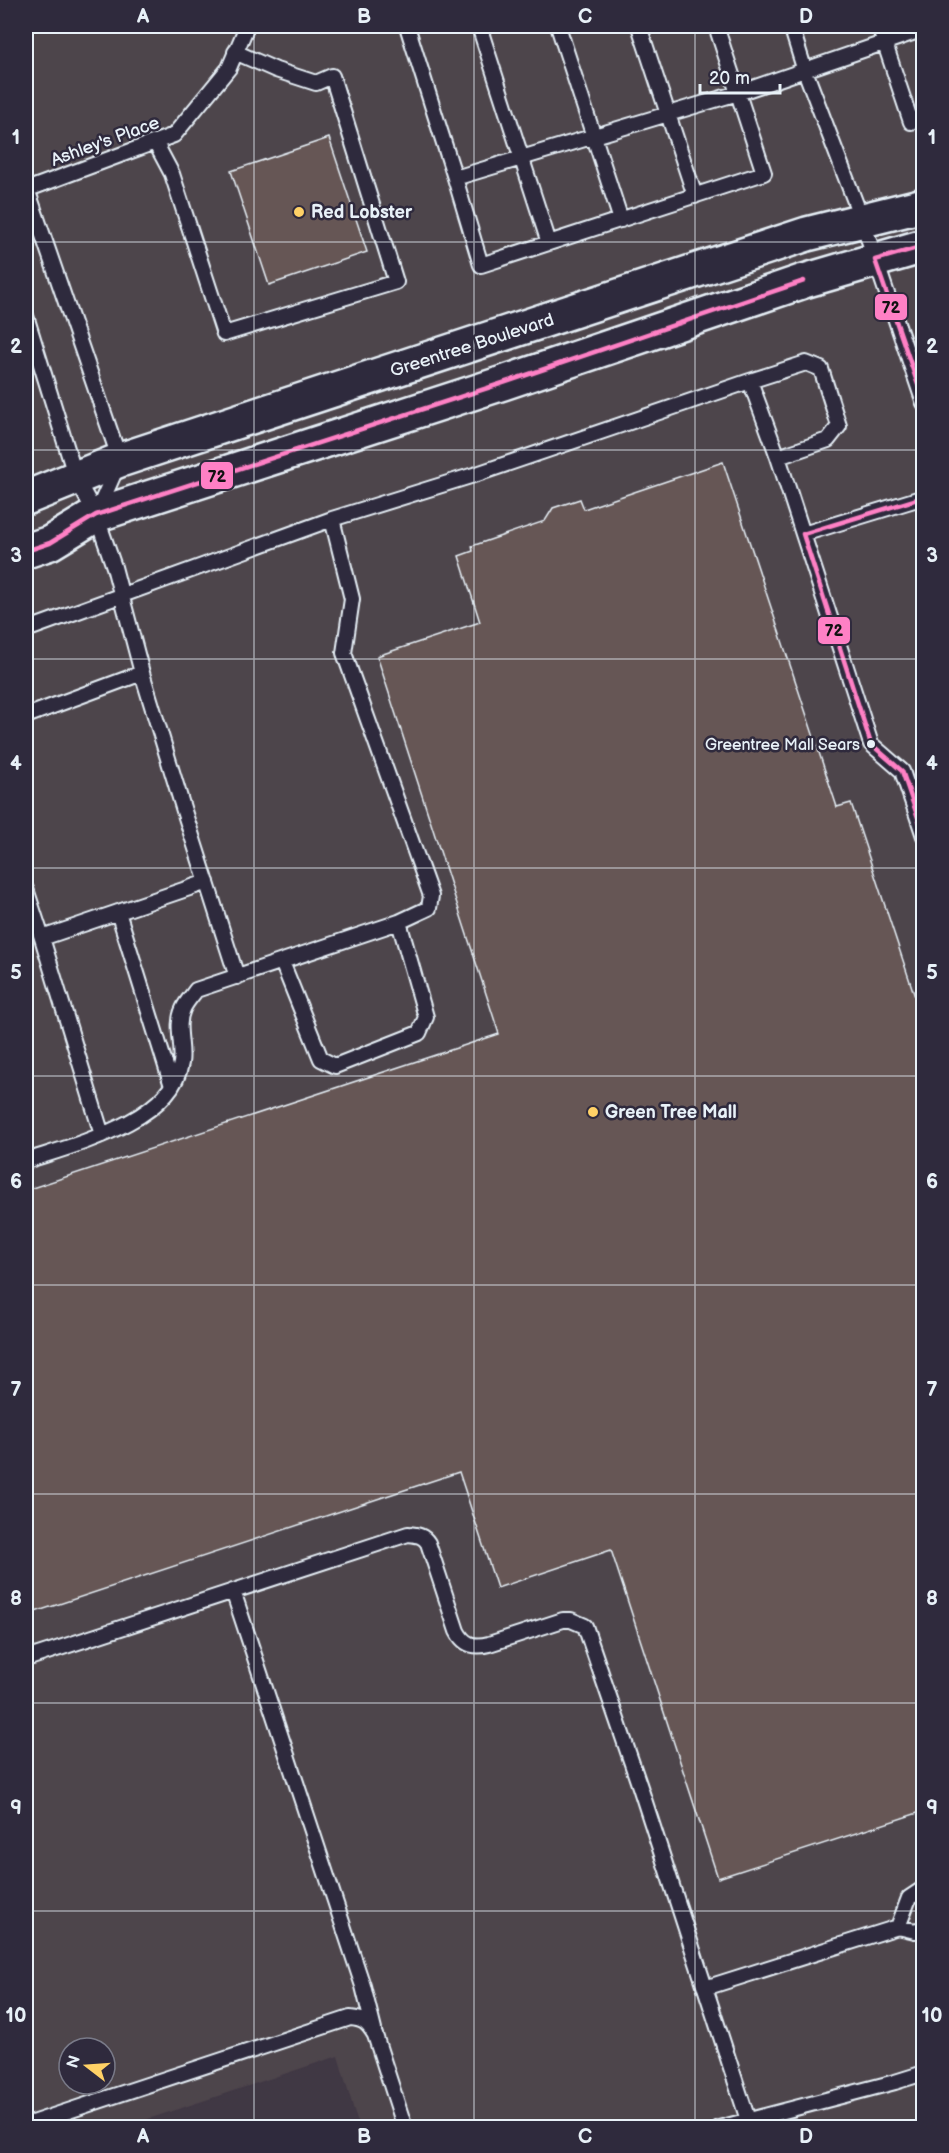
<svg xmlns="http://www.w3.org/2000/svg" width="949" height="2153" viewBox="0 0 949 2153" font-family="'Balsamiq Sans',sans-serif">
<rect width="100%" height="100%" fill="#403844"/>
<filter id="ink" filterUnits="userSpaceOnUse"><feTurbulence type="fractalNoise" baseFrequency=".0167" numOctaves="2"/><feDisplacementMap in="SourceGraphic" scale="12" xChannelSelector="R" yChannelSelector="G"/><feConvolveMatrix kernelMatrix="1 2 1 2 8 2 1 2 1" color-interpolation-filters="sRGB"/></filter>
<g filter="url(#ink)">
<path fill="#4e454c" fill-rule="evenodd" d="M26,26H923V2127H359L338,2056L124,2127L26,2128ZM69,2048H105V2084H69Z"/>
<path fill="#665754" stroke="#e8f1f8" stroke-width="1.5" d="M329,138L367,252L269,285L231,171Z
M723,462L837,807L851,803L924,1024V1811L718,1878L611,1550L497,1588L459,1472L26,1615V1190L499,1034L377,656L480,622L459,556L473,551L472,546L545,521L553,508L580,499L584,509Z"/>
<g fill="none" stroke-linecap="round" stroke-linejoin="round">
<defs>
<path id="service" d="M407,26L455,178L738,93L924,29
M479,26L549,243
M558,26L621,220
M639,26L695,196
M791,26L804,68L862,220L924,403
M879,26L911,122L924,117
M155,142L172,174L224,334L396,282L332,76L316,83L276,70L235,52
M455,178L481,265L764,173L716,26
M27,189L120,460L98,510
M26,190L174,135L229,68L247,26
M26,316L76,478L96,515L114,567L142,673L184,811L237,977
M750,381L806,363L821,369L839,426L828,440L778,457
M924,497L803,534L871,744L902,771L924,836
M26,630L332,519
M26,716L142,673
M26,889L42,938L207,882
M118,912L172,1086
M42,938L102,1135
M282,962L321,1059L335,1066L419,1033L426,1017L399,922
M26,1161C74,1145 172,1121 181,1063C184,1046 175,1026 183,1009C186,1002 192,996 196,990L399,922L429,908L431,896L344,653L352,599L332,519L477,474L750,381L778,457L803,534
M233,1591L363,1986L374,2030
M26,1659L408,1534C417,1535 423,1535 428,1543L457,1631C464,1645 474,1648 489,1644L563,1620H571L585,1626L640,1787L748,2120
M898,1927L909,1898L924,1888
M705,1988L898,1927L915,1931L924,1928
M26,2125L350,2018C364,2019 368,2023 375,2035L405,2128
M719,2128L895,2082L924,2073"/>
<path id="secondary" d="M26,498L120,460L807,234L924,205
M26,551L50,543L96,515L503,383L804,281L924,246"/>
</defs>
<use href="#service" stroke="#e8f1f8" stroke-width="18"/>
<use href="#secondary" stroke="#e8f1f8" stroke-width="38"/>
<use href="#service" stroke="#2f2a3d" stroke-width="14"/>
<use href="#secondary" stroke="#2f2a3d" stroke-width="33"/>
<defs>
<path id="bus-1" d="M924,246L875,260L924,402
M924,497L803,534L871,744L902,771L924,835
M26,551L50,543L96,515L503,383L804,281"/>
</defs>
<use href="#bus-1" stroke="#2f2a3d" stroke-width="9"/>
<use href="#bus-1" stroke="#ff80c5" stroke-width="4.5"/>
</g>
</g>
<path fill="none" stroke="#e8f1f8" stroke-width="1.5" stroke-opacity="0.55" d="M254,26V2128M474,26V2128M695,26V2128M26,242H924M26,450H924M26,659H924M26,868H924M26,1076H924M26,1285H924M26,1494H924M26,1703H924M26,1911H924"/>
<g fill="#ffd166" stroke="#2f2a3d" stroke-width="2">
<circle cx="299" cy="212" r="6"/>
<circle cx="593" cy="1112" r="6"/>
</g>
<circle fill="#e8f1f8" stroke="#2f2a3d" stroke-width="2" cx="871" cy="744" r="5"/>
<g text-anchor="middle" stroke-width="5" stroke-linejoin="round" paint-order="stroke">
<g font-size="16" fill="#e8f1f8" stroke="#2f2a3d" text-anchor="end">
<text x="860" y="750">Greentree Mall Sears</text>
</g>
<g font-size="18" fill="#e8f1f8" stroke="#2f2a3d">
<text transform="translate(105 141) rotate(-20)" y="6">Ashley's Place</text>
<text transform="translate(472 345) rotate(-18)" y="6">Greentree Boulevard</text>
</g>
<g font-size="18" font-weight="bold" fill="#e8f1f8" stroke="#2f2a3d" text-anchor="start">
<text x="311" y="218">Red Lobster</text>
<text x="605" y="1118">Green Tree Mall</text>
</g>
</g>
<g stroke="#2f2a3d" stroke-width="2">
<rect x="874" y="293" width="34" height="28" rx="6" fill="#ff80c5"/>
<rect x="200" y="461" width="34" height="29" rx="6" fill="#ff80c5"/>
<rect x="817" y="616" width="34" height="29" rx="6" fill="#ff80c5"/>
</g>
<g font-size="16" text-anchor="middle" font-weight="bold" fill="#111">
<text x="891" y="313">72</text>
<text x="217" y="482">72</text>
<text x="834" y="636">72</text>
</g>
<rect width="949" height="2153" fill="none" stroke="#2f2a3d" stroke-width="66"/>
<g transform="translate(87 2066) rotate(287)"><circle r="28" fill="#2f2a3d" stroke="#797a88" stroke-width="1.5"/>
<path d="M0-4.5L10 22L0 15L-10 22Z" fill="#ffd166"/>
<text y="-9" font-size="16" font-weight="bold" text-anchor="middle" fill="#e8f1f8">N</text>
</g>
<path d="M700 84v9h80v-9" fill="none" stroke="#e8f1f8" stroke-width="3"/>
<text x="709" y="84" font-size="18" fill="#e8f1f8" stroke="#2f2a3d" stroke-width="4.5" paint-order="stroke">20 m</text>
<rect x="33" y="33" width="883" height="2087" fill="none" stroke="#e8f1f8" stroke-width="2"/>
<g font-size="20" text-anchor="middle" font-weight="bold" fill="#e8f1f8">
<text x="143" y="23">A</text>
<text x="364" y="23">B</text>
<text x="585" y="23">C</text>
<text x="806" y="23">D</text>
<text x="16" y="144">1</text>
<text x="932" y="144">1</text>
<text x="16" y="353">2</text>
<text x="932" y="353">2</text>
<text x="16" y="562">3</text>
<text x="932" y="562">3</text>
<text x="16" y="770">4</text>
<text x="932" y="770">4</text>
<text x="16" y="979">5</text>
<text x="932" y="979">5</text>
<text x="16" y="1188">6</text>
<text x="932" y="1188">6</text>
<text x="16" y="1396">7</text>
<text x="932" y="1396">7</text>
<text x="16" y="1605">8</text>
<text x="932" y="1605">8</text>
<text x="16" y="1814">9</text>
<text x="932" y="1814">9</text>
<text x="16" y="2022">10</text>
<text x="932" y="2022">10</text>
<text x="143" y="2143">A</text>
<text x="364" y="2143">B</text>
<text x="585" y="2143">C</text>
<text x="806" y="2143">D</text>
</g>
</svg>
